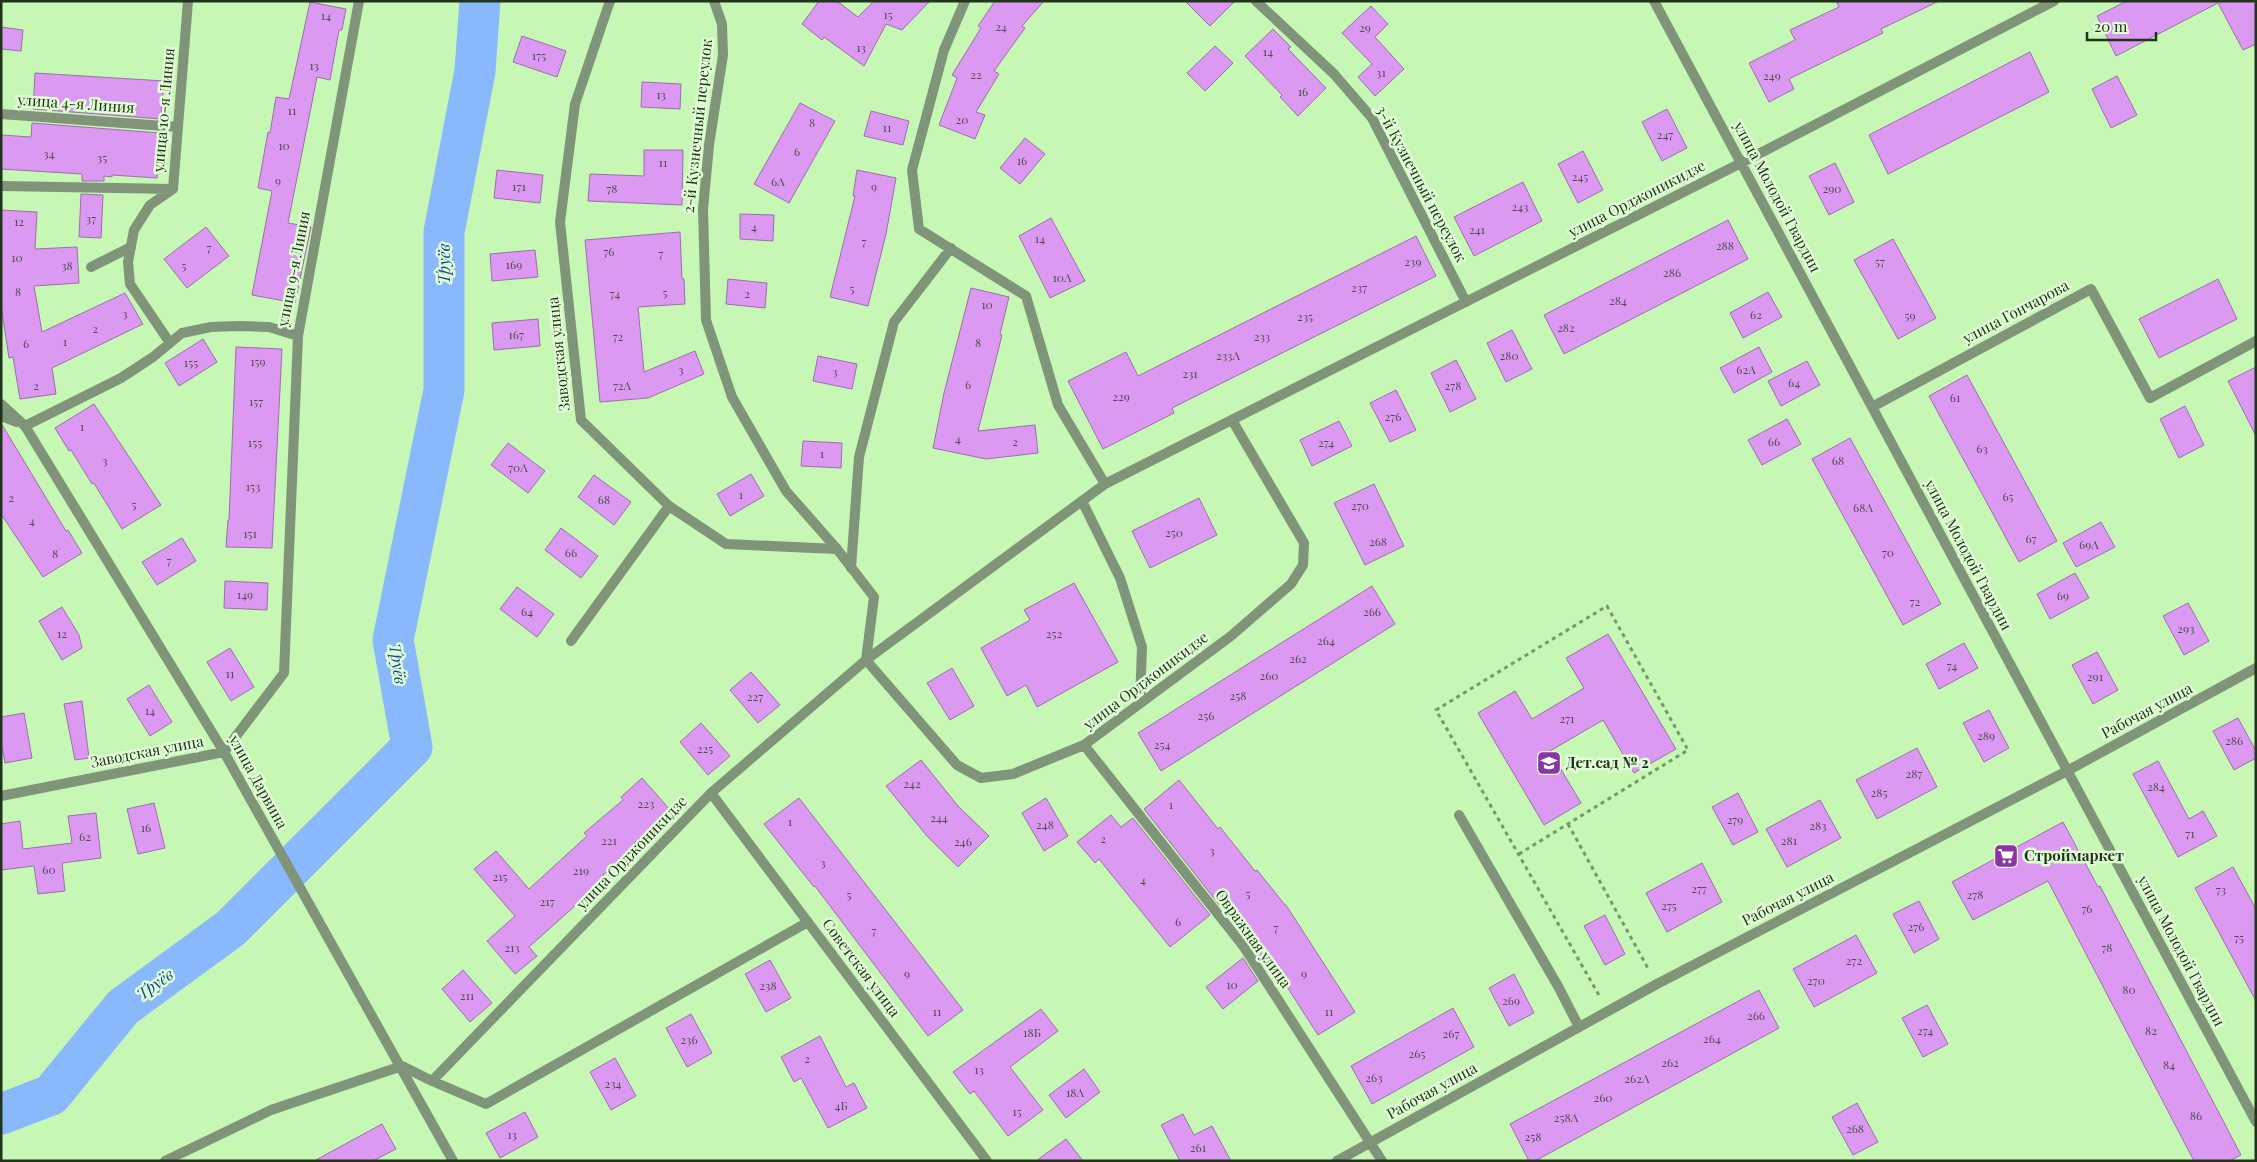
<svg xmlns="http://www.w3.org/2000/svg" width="2257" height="1162" viewBox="0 0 2257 1162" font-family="'Playfair Display',serif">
<rect width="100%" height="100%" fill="#c6f7b5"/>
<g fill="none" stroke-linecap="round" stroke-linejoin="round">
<path stroke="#89b8fd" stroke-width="41" d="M1,1114L51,1095L123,1007L231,928L412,747L393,640L444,390V232L475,71L480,1"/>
</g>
<path fill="#db99f1" stroke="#9c6fab" d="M819,1H837L858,17L874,1H930L902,30L886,24L864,66L824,37L822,40L802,24Z
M995,1H1044L1022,26L1025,28L994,71L999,74L976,112L985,115L975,139L939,125L957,78L952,75L981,28L978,26Z
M1185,1H1235L1210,26Z
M1836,1H1939L1881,29L1883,33L1789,79L1794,89L1769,102L1749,63L1795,40L1790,30L1839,7Z
M2127,1H2256V44L2243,50L2218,3L2116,56L2097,16Z
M310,2L346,9L342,30H339L330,80L317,77L288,223L311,227L295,303L252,295L272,191L258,188L268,132L270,133L276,97L289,99Z
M1371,6L1388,24L1375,37L1404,69L1375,96L1358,77L1372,64L1342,33Z
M1,27L23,30L21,51L1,49Z
M1273,29L1291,47L1288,49L1326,88L1298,116L1280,97L1282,95L1245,56Z
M522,36L566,51L557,77L513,62Z
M1215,46L1233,63L1205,91L1187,73Z
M2030,52L2049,92L1888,174L1869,135Z
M35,73L164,81L161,119L33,109Z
M2117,76L2137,115L2111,128L2092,89Z
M642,82L681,84L680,109L641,107Z
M800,103L835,121L789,203L754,184Z
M1667,109L1687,148L1662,161L1642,122Z
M871,111L909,121L903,145L864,136Z
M32,123L160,133L157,178L112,175V177L104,176V181H82V174L1,169V135L31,137Z
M1025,138L1045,154L1020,184L1000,168Z
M644,150H683L682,205L588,201L590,174L644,176Z
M1583,151L1603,190L1578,203L1558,164Z
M1835,163L1854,202L1829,215L1809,176Z
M497,170L543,175L540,203L494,198Z
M857,170L896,178L886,234L868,306L830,297L855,196H853Z
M1523,182L1542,221L1474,256L1454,217Z
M81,194L103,195L101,238L79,237Z
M1,210L37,212L35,249L77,247L79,283L34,286L42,332L125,293L143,324L52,368L56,394L20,399L13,357L9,358L1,306Z
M740,214L774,215L773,241L740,239Z
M1051,218L1085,281L1050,298L1019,236Z
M1728,220L1748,259L1564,354L1544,315Z
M206,227L229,256L187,288L164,259Z
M680,232L682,279H684L685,304L638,307L644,372L695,351L704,374L648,398L600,402L585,240Z
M1416,236L1436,276L1172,408L1174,413L1103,449L1068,381L1126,352L1138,376Z
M1893,239L1936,318L1898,339L1854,260Z
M535,250L538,277L492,281L490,254Z
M728,279L767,283L765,308L726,304Z
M2218,279L2237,319L2159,358L2139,319Z
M971,288L1009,297L1000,334L1002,335L978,431L1035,425L1038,453L986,459L933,448L944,393Z
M1768,292L1782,317L1743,338L1730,313Z
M538,319L540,346L494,350L492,323Z
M1512,330L1532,369L1506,382L1487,343Z
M203,339L217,362L179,386L165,363Z
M236,347L282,349L272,548L226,547L228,520H229Z
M1759,347L1772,372L1734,393L1720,368Z
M818,356L857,364L852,389L813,381Z
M1456,360L1476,399L1450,412L1431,373Z
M1807,361L1820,385L1781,406L1768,381Z
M2256,367V436L2228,381Z
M1967,375L2057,541L2019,562L1929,396Z
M1396,390L1416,430L1390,442L1370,403Z
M94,404L161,505L122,529L94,483L92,484L71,450L69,451L55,428Z
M2185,406L2204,445L2179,458L2160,419Z
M1787,419L1801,444L1762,465L1748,440Z
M1339,421L1352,446L1312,466L1300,440Z
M1,423L66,531L68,530L82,553L43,577L1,514Z
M1850,438L1941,604L1903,625L1812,459Z
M803,441L842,443L841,468L801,466Z
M508,443L545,471L528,493L491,465Z
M751,474L764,496L730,516L717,494Z
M594,475L631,502L614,525L578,497Z
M1374,484L1404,546L1365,565L1334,503Z
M1199,498L1217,535L1150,568L1132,531Z
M2101,522L2115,547L2076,567L2063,543Z
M561,528L598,556L581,578L545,550Z
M182,538L196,561L157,585L142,562Z
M2075,573L2089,598L2050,619L2037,594Z
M225,581L268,583L267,610L224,608Z
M1074,583L1118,662L1037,707L1026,685L1007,696L981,648L1030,620L1024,610Z
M1372,586L1395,624L1161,771L1138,733Z
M517,587L554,614L537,637L500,609Z
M2188,603L2209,641L2184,655L2163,616Z
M62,607L79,635L82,648L62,660L39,621Z
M1608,634L1676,749L1634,773L1603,720L1550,751L1581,803L1544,825L1478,713L1515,691L1532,719L1584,688L1566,658Z
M1964,643L1978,668L1939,689L1926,664Z
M230,648L254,687L231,701L207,662Z
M2097,652L2118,690L2093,704L2072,665Z
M952,668L974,706L950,720L927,683Z
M751,672L780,705L758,723L730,690Z
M149,685L172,722L150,736L127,699Z
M82,701L89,758L75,760L64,704Z
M1989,710L2009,748L1984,762L1963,723Z
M24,713L32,758L5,763L1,742V717Z
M2238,718L2256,751V758L2234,770L2213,731Z
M701,723L730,756L708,775L680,742Z
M1917,748L1937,787L1877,819L1856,780Z
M921,760L958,806L989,836L958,867L927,836L886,786Z
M2158,761L2189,819L2203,811L2217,836L2178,857L2133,774Z
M642,778L671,811L632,845L634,848L603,875L606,878L529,947L537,956L515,974L487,941L515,916L474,869L496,851L529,889L587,836L584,833L623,800L621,797Z
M1179,780L1218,829L1220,827L1255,871L1257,870L1285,905H1286L1355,1012L1318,1035L1275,968L1269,973L1254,950L1261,944L1227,901L1220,906L1144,809Z
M1738,793L1758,832L1733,845L1712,807Z
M799,798L963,1010L928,1036L815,886L814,887L764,824Z
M1046,798L1068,836L1044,851L1022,813Z
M1820,800L1841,838L1787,867L1766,829Z
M154,803L165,848L138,854L127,809Z
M96,813L101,858L62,863L65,891L38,894L34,866L1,870V824L20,821L23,849L72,843L68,816Z
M1111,815L1121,827L1133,818L1210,915L1170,947L1099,859L1095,863L1077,842Z
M2063,822L2098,887L2100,886L2241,1155L2229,1161H2194L2048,881L1973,920L1952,882Z
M1702,863L1722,902L1667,932L1646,893Z
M2233,867L2256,909V1001L2195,888Z
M1919,901L1939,939L1914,953L1893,914Z
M1605,915L1625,954L1605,965L1584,926Z
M1856,935L1877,973L1814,1007L1793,969Z
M1243,958L1258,981L1223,1009L1206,987Z
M770,960L791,998L766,1012L745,974Z
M463,970L492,1003L470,1022L442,989Z
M1514,974L1534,1013L1509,1026L1489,988Z
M1759,990L1779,1028L1535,1161H1529L1510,1124Z
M1927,1005L1948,1044L1923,1057L1902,1018Z
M1453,1008L1474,1047L1372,1104L1351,1066Z
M1041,1009L1058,1031L1010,1067L1043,1110L1008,1136L974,1091L970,1094L953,1072Z
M691,1014L712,1053L687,1067L666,1028Z
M820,1036L846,1087L854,1083L867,1108L828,1128L801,1078L794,1082L781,1057Z
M615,1058L636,1096L611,1110L590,1072Z
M1084,1069L1100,1092L1066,1118L1049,1095Z
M1857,1103L1878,1142L1853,1155L1832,1117Z
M525,1112L538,1137L500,1158L486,1133Z
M1183,1114L1194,1135L1212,1126L1231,1161H1180L1161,1125Z
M382,1124L396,1149L373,1161H314Z
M1066,1139L1083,1161H1036Z"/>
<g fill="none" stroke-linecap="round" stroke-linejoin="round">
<path stroke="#77996a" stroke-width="3" stroke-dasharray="4 4" stroke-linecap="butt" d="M1568,824L1649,970
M1519,854L1688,750L1607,606L1436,710L1600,997"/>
<path stroke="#809479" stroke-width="10" d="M91,267L131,247
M1082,501L1120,578L1142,647L1140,703
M669,506L726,544L837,549L874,597L866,660
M1459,815L1559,988L1579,1027"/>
<path stroke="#809479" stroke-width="10" d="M714,1L722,24L723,55L709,145L703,209L706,320L732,397L786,491L837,549
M965,1L944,50L912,170L919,229L1026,296L1058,405L1105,484
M1256,1L1334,74L1372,118L1466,302
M1654,1L2256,1122
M1,114L178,127
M1,186L173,189
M170,343L130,284L128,262L134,230L150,205L173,189L188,1
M1,404L25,426L224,752L453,1161
M1872,407L2091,289L2150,398L2256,341
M1,416L17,422
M25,426L121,378L153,357L182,333L211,327L238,326L269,327L298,336L359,1
M851,568L859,457L894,322L951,248
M571,641L669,506L581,420L560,222L575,104L610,1
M866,660L957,765L981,778L1013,774L1084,745L1231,636L1291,584L1303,565L1304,543L1232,420
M1084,745L1244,947L1382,1161
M711,793L987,1161
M1,796L224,752L284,673L298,336
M432,1081L486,1104L808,922
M165,1161L271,1110L402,1066L432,1081L711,793L866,660L1105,484L1741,163L2054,1
M1337,1161L1657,984L2067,771L2256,668"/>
</g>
<defs>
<symbol id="school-square" viewBox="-11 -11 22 22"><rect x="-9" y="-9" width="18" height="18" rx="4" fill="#8a35a3" stroke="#e1fed7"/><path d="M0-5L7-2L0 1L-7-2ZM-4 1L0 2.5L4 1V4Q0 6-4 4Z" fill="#fff"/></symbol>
<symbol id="supermarket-square" viewBox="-11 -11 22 22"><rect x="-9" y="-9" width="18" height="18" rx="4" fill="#8a35a3" stroke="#e1fed7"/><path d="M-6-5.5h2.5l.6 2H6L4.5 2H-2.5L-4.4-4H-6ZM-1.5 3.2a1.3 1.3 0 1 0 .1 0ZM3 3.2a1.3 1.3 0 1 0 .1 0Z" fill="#fff"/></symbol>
</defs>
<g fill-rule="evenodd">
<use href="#school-square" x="1535" y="749" width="28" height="28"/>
<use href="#supermarket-square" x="1992" y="842" width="28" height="28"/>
</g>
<g text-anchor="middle" stroke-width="5" stroke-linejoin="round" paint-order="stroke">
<g font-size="12" fill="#504c50">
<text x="888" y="19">15</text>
<text x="326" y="20">14</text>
<text x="1001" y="31">24</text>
<text x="1365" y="32">29</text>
<text x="861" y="52">13</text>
<text x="1268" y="56">14</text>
<text x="539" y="60">175</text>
<text x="314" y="70">13</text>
<text x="1381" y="77">31</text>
<text x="976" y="79">22</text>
<text x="1772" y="80">249</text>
<text x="1303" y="96">16</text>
<text x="661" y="99">13</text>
<text x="292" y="115">11</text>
<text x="962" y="124">20</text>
<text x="812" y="127">8</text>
<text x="887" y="132">11</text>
<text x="1665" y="139">247</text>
<text x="284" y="150">10</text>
<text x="797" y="156">6</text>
<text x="49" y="158">34</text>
<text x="102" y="162">35</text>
<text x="1022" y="165">16</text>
<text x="663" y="167">11</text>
<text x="1580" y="181">245</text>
<text x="278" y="185">9</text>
<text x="778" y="186">6А</text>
<text x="519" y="191">171</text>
<text x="874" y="191">9</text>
<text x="612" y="193">78</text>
<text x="1832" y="193">290</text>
<text x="1520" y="211">243</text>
<text x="91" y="223">37</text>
<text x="19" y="226">12</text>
<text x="754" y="231">4</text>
<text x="1477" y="234">241</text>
<text x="1040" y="243">14</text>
<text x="864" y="246">7</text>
<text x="1725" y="250">288</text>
<text x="209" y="252">7</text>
<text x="609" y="256">76</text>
<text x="661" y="258">7</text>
<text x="17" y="262">10</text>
<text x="1413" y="266">239</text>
<text x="1880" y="266">57</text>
<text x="514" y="269">169</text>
<text x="67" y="270">38</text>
<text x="184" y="270">5</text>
<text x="1672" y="277">286</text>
<text x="1062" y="282">10А</text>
<text x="1359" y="292">237</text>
<text x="852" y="293">5</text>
<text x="18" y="296">8</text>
<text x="665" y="297">5</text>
<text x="615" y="298">74</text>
<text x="747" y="298">2</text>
<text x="1618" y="305">284</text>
<text x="987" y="309">10</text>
<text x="125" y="318">3</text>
<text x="1756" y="319">62</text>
<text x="1910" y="320">59</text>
<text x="1305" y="321">235</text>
<text x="1566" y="332">282</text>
<text x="95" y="333">2</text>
<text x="516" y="339">167</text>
<text x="618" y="341">72</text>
<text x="1262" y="341">233</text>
<text x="65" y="346">1</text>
<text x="978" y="347">8</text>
<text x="26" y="348">6</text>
<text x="1228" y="360">233А</text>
<text x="1509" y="360">280</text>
<text x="258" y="366">159</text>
<text x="191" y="367">155</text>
<text x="681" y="374">3</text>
<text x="1746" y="374">62А</text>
<text x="835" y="376">3</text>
<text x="1190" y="378">231</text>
<text x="1794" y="387">64</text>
<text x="968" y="389">6</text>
<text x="36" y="390">2</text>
<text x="622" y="390">72А</text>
<text x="1453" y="390">278</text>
<text x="1121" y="401">229</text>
<text x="1955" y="402">61</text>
<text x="256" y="406">157</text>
<text x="1393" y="421">276</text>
<text x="82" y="431">1</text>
<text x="958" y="443">4</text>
<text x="1015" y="446">2</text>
<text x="1774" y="446">66</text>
<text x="255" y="447">155</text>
<text x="1326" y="447">274</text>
<text x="1982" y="453">63</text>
<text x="822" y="458">1</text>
<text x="105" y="465">3</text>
<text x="1838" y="465">68</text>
<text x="518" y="472">70А</text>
<text x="253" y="491">153</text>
<text x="741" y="499">1</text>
<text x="2008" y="501">65</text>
<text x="11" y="502">2</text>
<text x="604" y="504">68</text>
<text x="134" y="509">5</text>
<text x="1360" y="510">270</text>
<text x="1863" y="512">68А</text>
<text x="32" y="525">4</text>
<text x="1174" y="537">250</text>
<text x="250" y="538">151</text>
<text x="2031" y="543">67</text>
<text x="1378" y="546">268</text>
<text x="2089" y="549">69А</text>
<text x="571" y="557">66</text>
<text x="1888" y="557">70</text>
<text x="55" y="558">8</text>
<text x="169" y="565">7</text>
<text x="245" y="599">149</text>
<text x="2063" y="600">69</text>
<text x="1915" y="606">72</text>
<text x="527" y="616">64</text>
<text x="1372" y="616">266</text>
<text x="2186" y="633">293</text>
<text x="62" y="638">12</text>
<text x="1054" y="638">252</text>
<text x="1326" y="645">264</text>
<text x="1298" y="663">262</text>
<text x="1952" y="670">74</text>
<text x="230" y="678">11</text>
<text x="1269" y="680">260</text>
<text x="2095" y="681">291</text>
<text x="1238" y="700">258</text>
<text x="755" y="701">227</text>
<text x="150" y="715">14</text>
<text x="1206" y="720">256</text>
<text x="1567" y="723">271</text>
<text x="1986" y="740">289</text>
<text x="2234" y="745">286</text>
<text x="1162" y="749">254</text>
<text x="705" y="753">225</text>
<text x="1914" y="778">287</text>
<text x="912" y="788">242</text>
<text x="2156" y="791">284</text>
<text x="1879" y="797">285</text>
<text x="646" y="808">223</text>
<text x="1171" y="809">1</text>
<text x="939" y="822">244</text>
<text x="1735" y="824">279</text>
<text x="790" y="826">1</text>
<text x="1045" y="829">248</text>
<text x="1818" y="830">283</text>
<text x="146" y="832">16</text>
<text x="2190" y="838">71</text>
<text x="85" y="841">62</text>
<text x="1103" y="843">2</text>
<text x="609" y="845">221</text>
<text x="1789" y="845">281</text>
<text x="963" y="846">246</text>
<text x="1212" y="855">3</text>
<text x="823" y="867">3</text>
<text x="49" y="874">60</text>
<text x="581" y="875">219</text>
<text x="500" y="881">215</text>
<text x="1143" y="884">4</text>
<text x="1699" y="893">277</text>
<text x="2221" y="894">73</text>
<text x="1248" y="898">5</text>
<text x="849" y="899">5</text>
<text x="1975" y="899">278</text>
<text x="547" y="906">217</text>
<text x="1669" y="910">275</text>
<text x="2087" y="913">76</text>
<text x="1178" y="926">6</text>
<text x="1916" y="931">276</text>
<text x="1276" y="932">7</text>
<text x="874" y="935">7</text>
<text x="2239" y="942">75</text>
<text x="512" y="952">213</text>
<text x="2107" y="952">78</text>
<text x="1854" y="965">272</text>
<text x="907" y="978">9</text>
<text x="1304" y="978">9</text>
<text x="1816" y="985">270</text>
<text x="1232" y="989">10</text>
<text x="768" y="990">238</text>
<text x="2129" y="994">80</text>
<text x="467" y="1000">211</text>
<text x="1511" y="1005">269</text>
<text x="937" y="1016">11</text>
<text x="1329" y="1016">11</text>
<text x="1756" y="1020">266</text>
<text x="1925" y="1035">274</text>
<text x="2151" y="1035">82</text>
<text x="1032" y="1037">18Б</text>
<text x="1451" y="1038">267</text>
<text x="1712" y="1043">264</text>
<text x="689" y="1044">236</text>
<text x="1417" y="1058">265</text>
<text x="807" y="1063">2</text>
<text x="1670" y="1067">262</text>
<text x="2169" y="1069">84</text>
<text x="979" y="1074">13</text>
<text x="1374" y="1082">263</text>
<text x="1637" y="1083">262А</text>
<text x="613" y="1088">234</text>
<text x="1075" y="1097">18А</text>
<text x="1603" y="1102">260</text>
<text x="841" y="1110">4Б</text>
<text x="1017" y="1116">15</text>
<text x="2196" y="1120">86</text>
<text x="1566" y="1122">258А</text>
<text x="1855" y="1133">268</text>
<text x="512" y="1139">13</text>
<text x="1533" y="1141">258</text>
<text x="1198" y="1152">261</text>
</g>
<g font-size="15" fill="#21331a" stroke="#e1fed7">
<text transform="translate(76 104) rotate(4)" y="5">улица 4-я Линия</text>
<text transform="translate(164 110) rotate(-85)" y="5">улица 10-я Линия</text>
<text transform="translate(698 126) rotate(-84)" y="5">2-й Кузнечный переулок</text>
<text transform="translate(1421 184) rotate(62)" y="5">3-й Кузнечный переулок</text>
<text transform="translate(1777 197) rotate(62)" y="5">улица Молодой Гвардии</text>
<text transform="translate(1637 199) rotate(-27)" y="5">улица Орджоникидзе</text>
<text transform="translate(294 269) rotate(-79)" y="5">улица 9-я Линия</text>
<text transform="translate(2016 312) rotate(-28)" y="5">улица Гончарова</text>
<text transform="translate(559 354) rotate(-96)" y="5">Заводская улица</text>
<text transform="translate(1968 555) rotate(62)" y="5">улица Молодой Гвардии</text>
<text transform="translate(1146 681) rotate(-37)" y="5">улица Орджоникидзе</text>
<text transform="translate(2147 711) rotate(-28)" y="5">Рабочая улица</text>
<text transform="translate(147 752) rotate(-11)" y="5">Заводская улица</text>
<text transform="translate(258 782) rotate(61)" y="5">улица Дарвина</text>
<text transform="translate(632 853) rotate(-46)" y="5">улица Орджоникидзе</text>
<text transform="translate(1788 899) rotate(-27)" y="5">Рабочая улица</text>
<text transform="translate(1253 939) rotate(54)" y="5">Овражная улица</text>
<text transform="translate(2181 951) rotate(62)" y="5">улица Молодой Гвардии</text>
<text transform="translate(861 968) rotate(53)" y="5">Советская улица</text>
<text transform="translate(1432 1091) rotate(-29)" y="5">Рабочая улица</text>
</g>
<g font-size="15" font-weight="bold" fill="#21331a" stroke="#e1fed7" text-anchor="start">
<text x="1566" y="768">Дет.сад № 2</text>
<text x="2024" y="861">Строймаркет</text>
</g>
<g font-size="16" font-style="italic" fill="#0e4791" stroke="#e1fed7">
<text transform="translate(444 264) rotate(-90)" y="6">Труёв</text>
<text transform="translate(398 664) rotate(81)" y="6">Труёв</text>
<text transform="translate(155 984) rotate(-36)" y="6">Труёв</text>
</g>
</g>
<rect width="2257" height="1162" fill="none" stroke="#21331a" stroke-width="5"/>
<path d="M2087 32v8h69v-8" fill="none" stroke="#21331a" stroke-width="2.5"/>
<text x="2094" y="32" font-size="15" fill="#21331a" stroke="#e1fed7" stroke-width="4" paint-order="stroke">20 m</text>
</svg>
